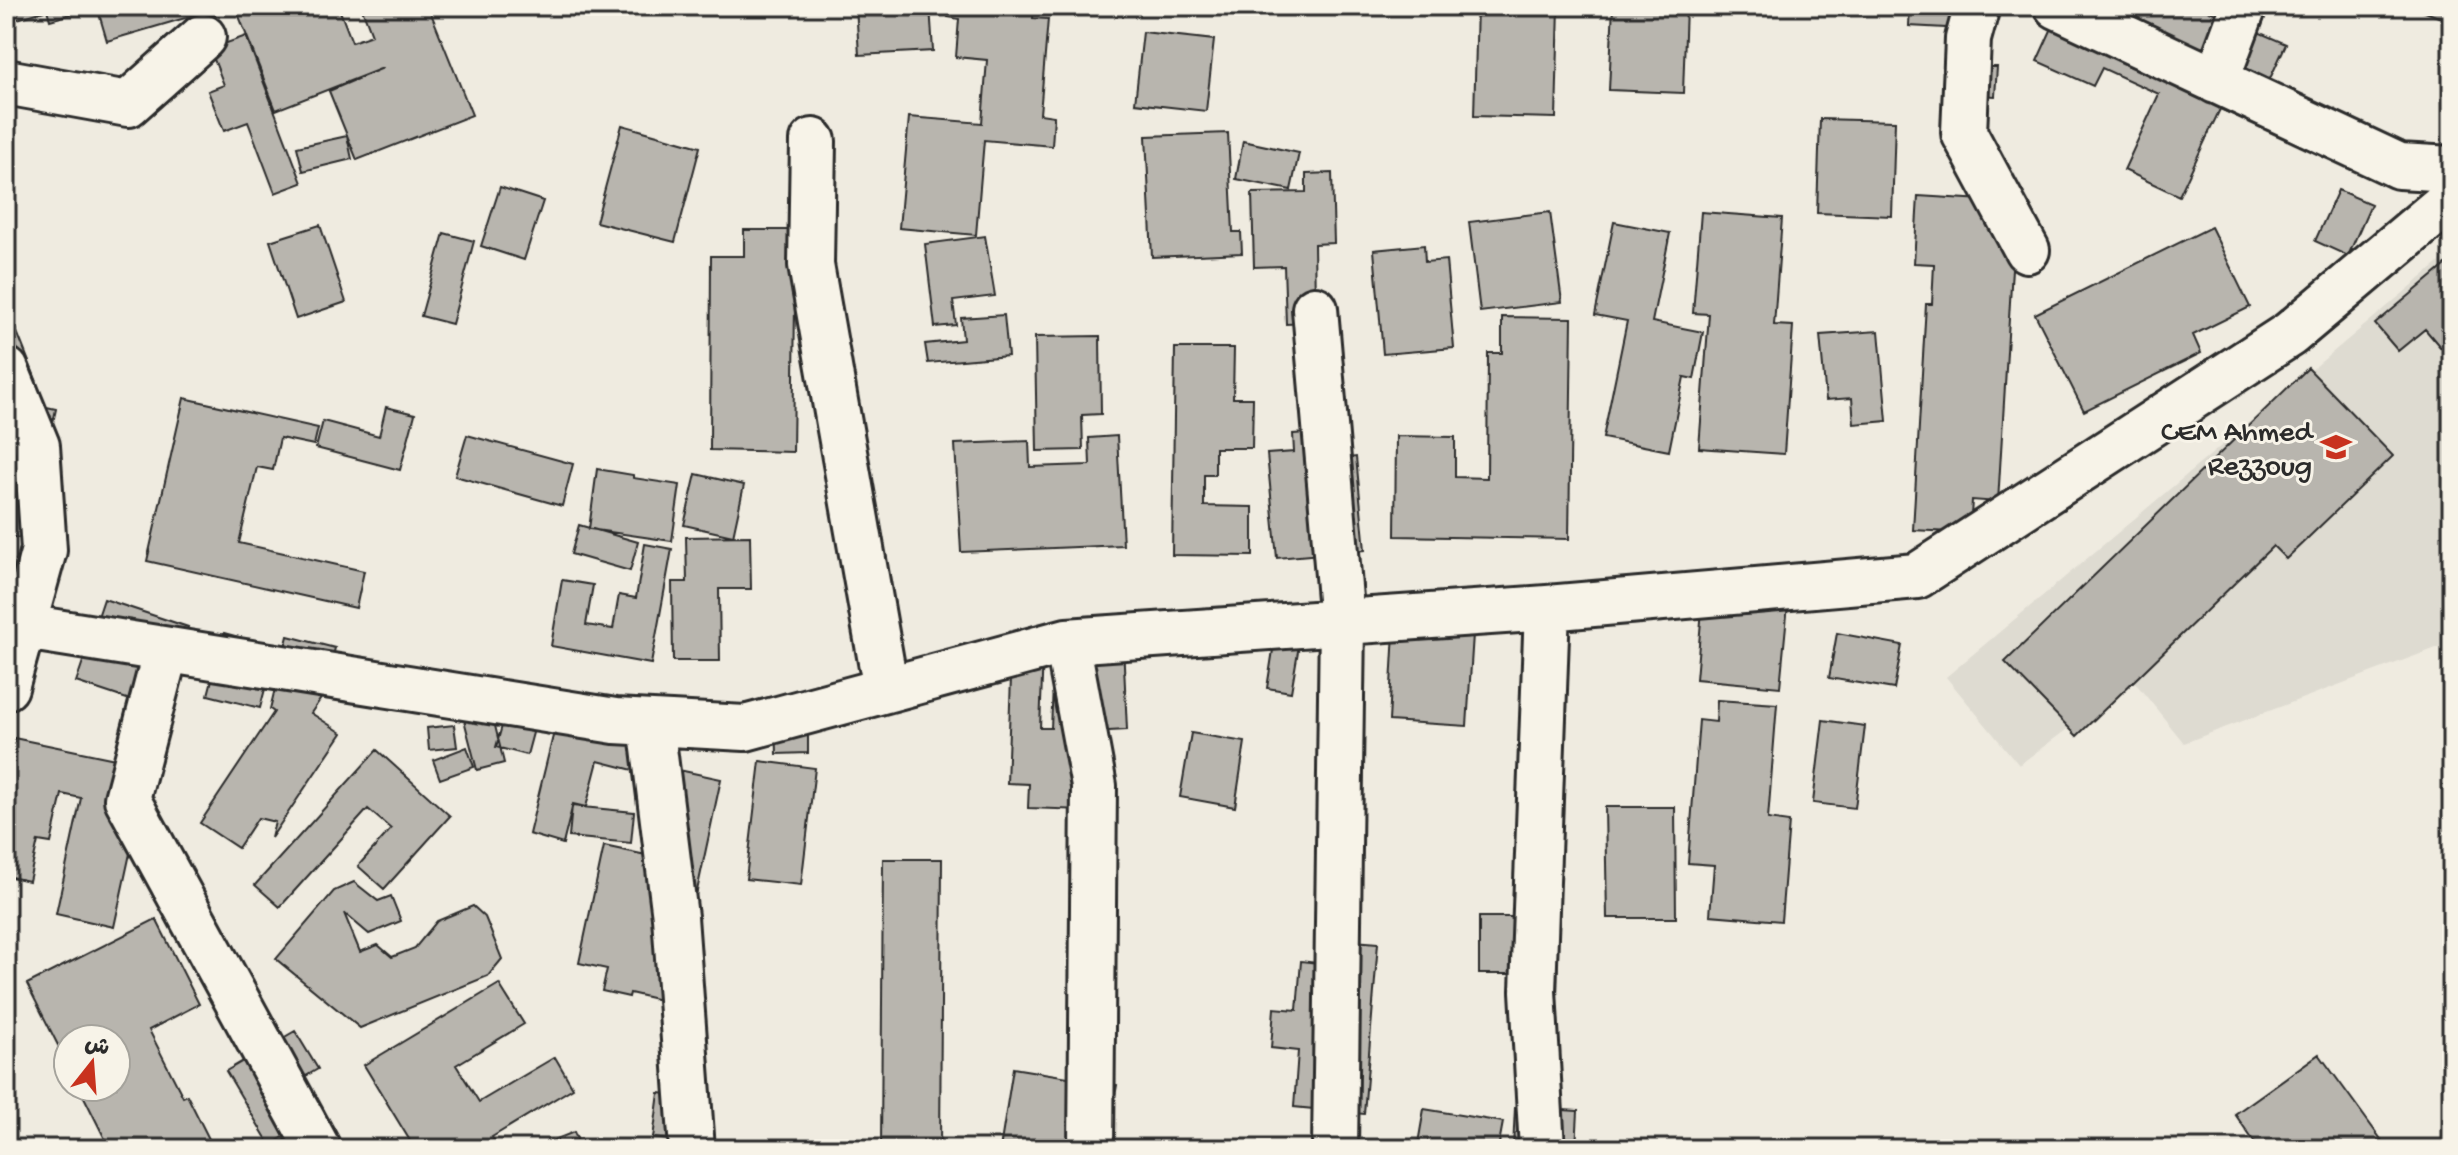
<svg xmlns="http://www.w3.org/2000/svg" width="2458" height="1155" viewBox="0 0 2458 1155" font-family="'Gochi Hand','Playpen Sans Arabic',sans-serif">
<rect width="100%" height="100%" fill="#efebe0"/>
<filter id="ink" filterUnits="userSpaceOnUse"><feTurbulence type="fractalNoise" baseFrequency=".0125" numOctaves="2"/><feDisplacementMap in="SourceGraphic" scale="16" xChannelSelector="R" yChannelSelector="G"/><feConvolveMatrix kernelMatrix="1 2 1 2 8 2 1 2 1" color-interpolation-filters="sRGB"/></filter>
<g filter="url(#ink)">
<path fill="#dedbd1" d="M2452,252V642L2184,743L2133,680L2019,765L1946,677Z"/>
<path fill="#b8b5ae" stroke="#2b2b2b" stroke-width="2" d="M9,6H43L44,11L14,20Z
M46,6H226L107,41L97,7L50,20Z
M265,6H338L352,42L372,35L361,6H428L472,115L357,160L329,91L383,68L276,110L239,16Z
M856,6H930L933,51L859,55Z
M949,6H1034L1033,18L1048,19L1040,114L1054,116L1052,146L984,140L976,235L899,228L909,117L982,123L987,60L956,57L959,19L948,17Z
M1477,6H1559L1556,118L1474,116Z
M1613,6H1686L1683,93L1609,90Z
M1910,6H1992L1989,67H1997L1995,96L1942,93L1946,28L1909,26Z
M2062,6H2198L2286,44L2250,122L2220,109L2179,196L2124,170L2159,94L2102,68L2093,86L2037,61Z
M2409,6H2452V22Z
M1143,32L1214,40L1206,111L1135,103Z
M246,36L302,183L275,193L248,122L224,131L208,91L224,85L210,49Z
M1820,119L1895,121L1892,216L1817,213Z
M622,125L700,147L675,242L596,222Z
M1228,133L1233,232H1241L1242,253L1152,257L1146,136Z
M347,136L352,159L303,171L297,147Z
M1243,141L1299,153L1291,190L1236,179Z
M1332,173L1334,243L1314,244L1315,302L1307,323L1286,324L1284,266L1254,267L1252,193L1306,192V174Z
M500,187L543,201L524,260L481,246Z
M2338,190L2371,204L2348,256L2315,241Z
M1918,196L2016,202L1998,502L1972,500L1970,533L1913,530L1926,304H1932L1934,264L1914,263Z
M1550,212L1562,302L1480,312L1469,222Z
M1701,212L1782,218L1774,325L1793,326L1784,454L1699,448L1709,314L1693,313Z
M1614,222L1670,233L1652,322L1703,332L1694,379L1684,377L1669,451L1603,438L1627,321L1595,315Z
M320,225L346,302L296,319L270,241Z
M2211,227L2250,307L2193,335L2201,353L2084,411L2035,314Z
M744,230H796L793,452L710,450L711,256H744Z
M444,233L474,241L452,324L421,316Z
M985,236L995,296L953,301L956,325L935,327L925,244Z
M1424,245L1425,262L1446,260L1454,348L1383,354L1374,250Z
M2452,260V339L2441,348L2425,329L2398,351L2375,324Z
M6,304L37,382L35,391L6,386Z
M1004,315L1008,356L928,363L925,344L963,340L961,318Z
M1502,317L1572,318L1569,539L1395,536L1396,436L1455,437V477L1487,478L1488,353H1502Z
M1879,331L1887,421L1854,424L1852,398L1826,400L1820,335Z
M1100,336L1101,414L1082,415L1083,450L1037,451L1035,337Z
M1175,348H1234L1233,398H1253L1252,448H1215V475H1204V506L1253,507V556L1172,555Z
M2308,368L2393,456L2286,559L2273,546L2077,736L2005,662Z
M6,398L56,409L27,540L6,535Z
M184,398L318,428L314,445L280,438L273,470L257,467L239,543L364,571L356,608L147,561Z
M386,407L415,414L400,470L316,448L323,421L379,436Z
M1321,432L1323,461L1356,457L1365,550L1277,558L1267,454L1294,452L1293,434Z
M467,435L573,464L562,506L455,476Z
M1117,436L1123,545L961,552L955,444L1029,441L1030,467L1090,465L1089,438Z
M597,469L633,475V478L680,485L672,541L589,529Z
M696,474L744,485L733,536L684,525Z
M579,525L638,542L630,571L571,554Z
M750,536L751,589H719L720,661H673L672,582H687L686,537Z
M645,544L672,549L651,664L551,646L562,580L593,585L586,625L613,629L619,595L636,598Z
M6,581L13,583L6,604Z
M1704,586L1789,594L1780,687L1696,679Z
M104,599L188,627L160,710L76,682Z
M1279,612L1304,616L1291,692L1267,688Z
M1395,614L1474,619L1467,726L1389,721Z
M224,633L276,647L260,708L208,695Z
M1837,633L1902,645L1894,689L1829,678Z
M288,636L335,648L322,697L311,713L342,733L271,838L275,822L258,818L238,848L200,823L274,712L270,709Z
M1123,644L1127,730L1090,732L1086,645Z
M1055,645L1084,810L1028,808L1029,784L1007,783L1012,652L1043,653L1040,728H1051Z
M564,691L647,712L633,770L598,761L586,807L573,804L563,844L529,834Z
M511,694L541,703L527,755L496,747Z
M1717,700L1777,704L1768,819L1789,822L1781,921L1710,915L1714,865L1688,863L1699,720L1716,722Z
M490,705L504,763L477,770L462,712Z
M776,718H808V753L777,754Z
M1823,720L1865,726L1855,808L1813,803Z
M454,725L457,747L429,750L427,728Z
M1191,733L1245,742L1235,807L1180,797Z
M14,738L149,766L114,927L56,914L81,798L62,794L51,843L38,841L29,881L6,876V776Z
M467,747L474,767L440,779L433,760Z
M377,750L450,816L384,889L358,866L391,829L368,809L280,907L255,885Z
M760,761L815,768L801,885L746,879Z
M665,767L721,779L673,1003L630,993L629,997L602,991L607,969L579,963L604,846L646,855Z
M572,806L634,812L631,843L569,837Z
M1605,807H1675L1676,918H1607Z
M883,859H942L940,1149H881Z
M354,882L378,901L391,896L401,921L369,934L344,913L360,952L378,945L392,957L415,948L437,921L473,906L485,917L502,959L488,976L360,1028L276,959L334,891Z
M1479,917H1558L1557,1008L1513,1007V974H1479Z
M156,919L199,1004L149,1030L183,1097L187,1095L214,1149H110L79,1087H116V1039H68V1065L27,984Z
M1328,939L1378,943L1364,1114L1294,1107L1298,1051L1271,1048L1274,1008L1297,1010L1301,961L1326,964Z
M499,984L524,1024L456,1065L479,1102L555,1057L573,1088L492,1137L495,1142L483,1149H415L364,1065Z
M295,1031L318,1069L287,1087L308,1123L270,1145L226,1071Z
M2319,1054L2388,1149H2259L2235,1114Z
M1013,1068L1117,1085L1111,1119L1092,1149H1000Z
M659,1093L704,1098L698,1144L653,1138Z
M1515,1107L1578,1111L1576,1149H1513Z
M1424,1109L1503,1122L1498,1149H1417Z
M574,1132L581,1149H532Z"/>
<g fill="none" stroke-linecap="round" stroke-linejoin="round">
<defs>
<path id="street" d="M1977,6L1968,39L1964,133L2027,250
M2057,6L2399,166L2452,169
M2216,81L2244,6
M6,82L128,104L203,37
M813,141L811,265L886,690
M1315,309L1342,622L1335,1149
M6,370L37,446L44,550L6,687
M6,624L615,721L745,728L1067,641L1547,608L1917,576L2290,334L2452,198
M1067,641L1094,786L1091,1149
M166,650L127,799L318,1149
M651,724L675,917L692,1149
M1542,1149L1533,991L1547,608"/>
</defs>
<use href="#street" stroke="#2b2b2b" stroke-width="50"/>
<use href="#street" stroke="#f7f3e8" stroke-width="44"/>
</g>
</g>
<defs>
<symbol id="school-bare" viewBox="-9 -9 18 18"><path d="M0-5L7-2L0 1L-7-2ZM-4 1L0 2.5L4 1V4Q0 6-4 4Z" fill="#c8321e" stroke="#f7f3e8" stroke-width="2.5" paint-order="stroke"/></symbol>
</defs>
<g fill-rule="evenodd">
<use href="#school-bare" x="2314" y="425" width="44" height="44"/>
</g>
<g text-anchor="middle" stroke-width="6" stroke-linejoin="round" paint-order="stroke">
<g font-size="30" fill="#2b2b2b" stroke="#f7f3e8" text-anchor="end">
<text x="2312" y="440">CEM Ahmed<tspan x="2312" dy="34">Rezzoug</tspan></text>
</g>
</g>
<rect width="2458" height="1155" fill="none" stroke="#f7f3e8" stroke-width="32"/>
<rect x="16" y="16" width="2426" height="1123" fill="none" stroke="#2b2b2b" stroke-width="3" filter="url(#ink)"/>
<g transform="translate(92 1063) rotate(17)"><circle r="38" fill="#f7f3e8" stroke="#a5a39c" stroke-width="2"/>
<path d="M0-6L14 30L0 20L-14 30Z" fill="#c8321e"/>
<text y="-12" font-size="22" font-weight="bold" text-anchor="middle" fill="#2b2b2b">ش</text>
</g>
</svg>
